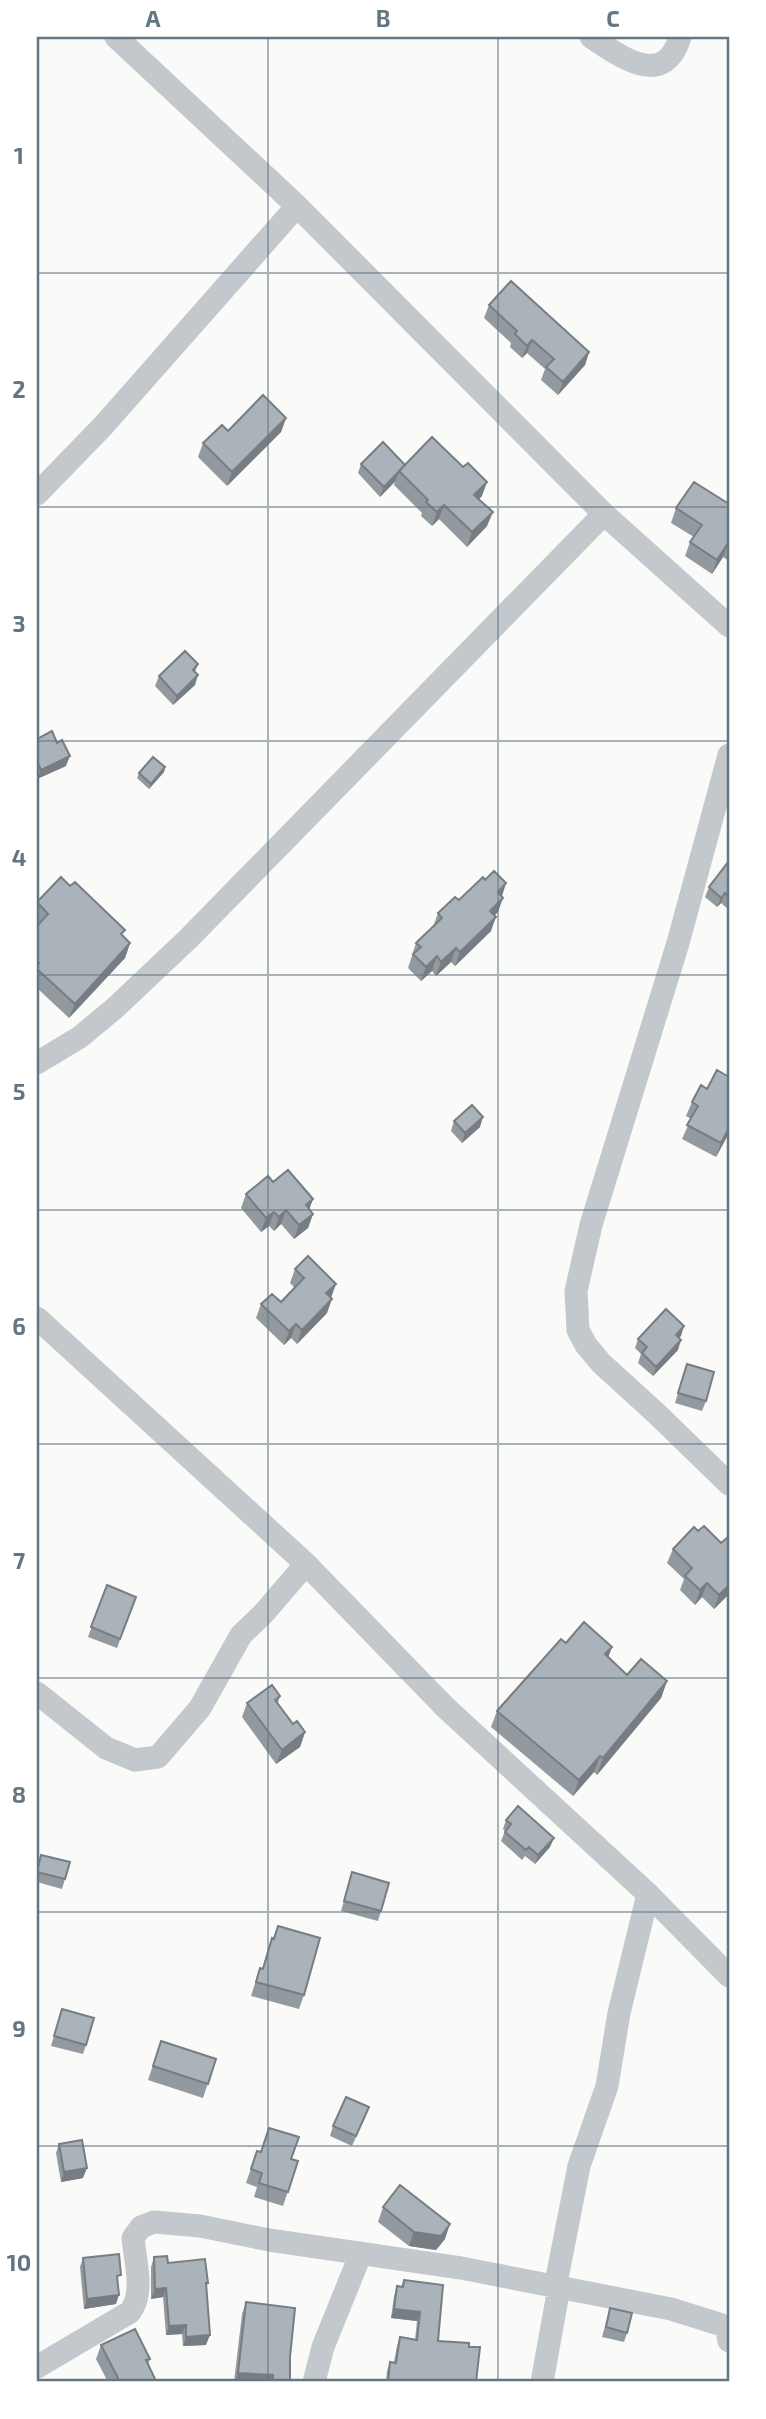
<svg xmlns="http://www.w3.org/2000/svg" width="766" height="2419" viewBox="0 0 766 2419" font-family="'Exo 2',sans-serif">
<rect width="100%" height="100%" fill="#fafaf8"/>
<g fill="none" stroke-linecap="round" stroke-linejoin="round">
<path stroke="#c3c8cc" stroke-width="23" d="M116,37L297,206L604,514L729,626
M591,37C620,56 664,90 680,37
M37,494L103,426L297,206
M729,755L678,943L591,1225L576,1291L578,1330L586,1345L601,1363L658,1415L729,1484
M37,1063L80,1037L115,1008L189,938L604,514
M37,1318L306,1564L445,1707L648,1894L729,1976
M37,1693L106,1748L135,1760L158,1757L200,1708L241,1635L263,1614L306,1564
M37,2367L130,2312C145,2293 135,2261 133,2238L141,2227L154,2222L200,2226L269,2240L461,2268L671,2309L722,2325L727,2331L729,2341
M314,2382L323,2347L361,2253
M542,2382L557,2299L555,2288L579,2166L607,2086L619,2013L648,1894"/>
</g>
<path fill="#929a9f" d="M489,305L589,352L585,365L558,395L541,380L545,369L527,353L522,358L510,347L511,343L484,318Z
M286,418L281,432L227,486L198,457L203,443L228,431Z
M361,464L405,465L482,496L479,499L487,526L467,547L439,519L432,526L421,516L422,513L394,485L395,482L380,497L358,473Z
M729,504V561L723,557L712,574L685,556L690,542L694,537L671,523L676,508Z
M198,664L195,672V685L173,705L155,686L159,676Z
M37,739L57,743L66,766L37,779Z
M165,767L164,772L149,789L137,778L139,773Z
M729,861V910L721,903L717,907L705,897L709,887Z
M485,880L506,883L502,896L498,912L494,916L491,931L455,966L451,962L436,976L432,971L421,981L408,968L416,943L433,927L438,913L459,900Z
M37,902L122,936L130,943L125,958L69,1018L37,988V926L39,924L37,922Z
M701,1085L729,1133L716,1157L682,1139L691,1119L686,1116L692,1102Z
M454,1121L480,1127L462,1143L451,1131Z
M273,1182L313,1199L309,1209L313,1214L308,1228L294,1239L281,1224L274,1231L269,1226L261,1232L241,1208L246,1194Z
M295,1269L331,1298L327,1313L297,1344L291,1338L284,1345L256,1318L261,1304L281,1302L295,1288L290,1283Z
M684,1326L679,1338L678,1350L653,1376L638,1363L641,1354L635,1348L638,1339Z
M687,1364L706,1401L702,1411L675,1403Z
M673,1549L729,1594L714,1609L702,1597L695,1605L680,1590L684,1579L667,1563Z
M107,1585L136,1597L117,1648L88,1637Z
M566,1643L612,1647L608,1657L627,1675L667,1681L661,1698L597,1775L594,1772L573,1796L491,1727L497,1711Z
M280,1696L278,1703L293,1724L305,1732L300,1747L276,1764L242,1717L247,1703Z
M506,1820L550,1847L535,1864L525,1856L522,1860L501,1841L505,1831L503,1829Z
M41,1855L65,1879L62,1889L37,1882V1869Z
M352,1872L381,1911L378,1921L341,1911Z
M278,1926L304,1995L299,2009L251,1996L260,1968L262,1969L267,1953Z
M62,2009L86,2045L83,2054L51,2046Z
M161,2041L216,2059L203,2098L148,2080Z
M365,2117L352,2146L330,2136L333,2126Z
M59,2144L83,2178L61,2182L56,2153Z
M257,2151L298,2161L283,2206L254,2197L257,2187L246,2183Z
M383,2207L445,2239L436,2250L409,2246L378,2222Z
M154,2257L168,2263L208,2283L206,2288V2345L183,2346L182,2334L166,2335L163,2297L151,2299V2267Z
M83,2258L118,2284L116,2304L84,2309L80,2267Z
M404,2280L438,2341L469,2347L476,2382H386L387,2371L390,2362H394L397,2346L400,2337L415,2340L417,2321L391,2318L394,2296L397,2286L401,2287Z
M246,2302L290,2357V2382H234L242,2314Z
M610,2308L627,2333L624,2342L602,2337Z
M101,2345L150,2359L148,2364L155,2379L154,2382H108L96,2359Z"/>
<path fill="#777d82" d="M532,340L527,353L522,358L527,346Z
M589,352L585,365L558,395L563,382Z
M286,418L281,432L227,486L232,472Z
M399,472L395,481L380,497L384,487Z
M487,482L482,496L469,509L474,495Z
M444,505L439,519L432,526L437,512Z
M493,512L487,526L467,547L472,532Z
M728,543L723,557L712,574L717,560Z
M198,675L195,685L173,705L177,696Z
M70,756L66,766L37,779L41,770Z
M165,767L164,772L149,789L151,784Z
M506,883L501,898L498,892Z
M725,893L721,903L717,907L721,898Z
M503,898L498,912L484,925L490,911Z
M496,917L491,931L455,966L460,952Z
M130,943L125,958L69,1018L75,1004Z
M456,948L451,962L436,976L441,962Z
M437,956L432,971L421,981L426,967Z
M483,1117L480,1127L462,1143L465,1133Z
M729,1128V1133L716,1157L721,1143Z
M313,1199L308,1213L306,1205Z
M286,1210L281,1224L274,1231L279,1217Z
M274,1212L269,1226L261,1232L266,1218Z
M313,1214L308,1228L294,1239L299,1225Z
M336,1284L331,1298L326,1293Z
M332,1299L327,1313L297,1344L302,1330Z
M296,1324L291,1338L284,1345L289,1331Z
M684,1326L681,1336L672,1345L676,1335Z
M681,1340L678,1350L653,1376L656,1367Z
M707,1583L702,1597L695,1605L700,1590Z
M729,1585V1594L714,1609L719,1595Z
M612,1647L606,1663L605,1654Z
M667,1681L661,1698L597,1775L603,1758Z
M305,1732L300,1747L276,1764L282,1750Z
M600,1756L594,1772L573,1796L579,1780Z
M554,1838L550,1847L535,1864L538,1855Z
M87,2168L83,2178L61,2182L64,2172Z
M450,2224L445,2239L436,2250L409,2246L414,2232Z
M166,2288L163,2297L151,2299L155,2289Z
M119,2295L116,2304L84,2309L87,2299Z
M394,2309L420,2312L417,2321L391,2318Z
M186,2325L182,2334L166,2335L169,2326Z
M210,2335L206,2345L183,2346L186,2337Z
M238,2373L273,2375L270,2382H235Z
M273,2380L290,2381V2382H272Z"/>
<path fill="#aab3b9" stroke="#777d82" stroke-width="2" d="M511,281L589,352L563,382L546,367L554,359L532,340L527,346L515,334L517,331L489,305Z
M263,395L286,418L232,472L203,443L222,425L228,431Z
M432,437L463,467L468,463L487,482L474,495L493,512L472,532L444,505L437,512L426,502L428,500L399,471Z
M383,442L405,465L384,487L361,464Z
M694,482L729,504V543H728L717,560L690,542L702,525L676,508Z
M185,651L198,664L193,670L198,675L177,696L159,676Z
M52,731L57,743L62,740L70,756L41,770L37,761V739Z
M153,757L165,767L151,784L139,773Z
M729,861V897L725,893L721,898L709,887Z
M494,871L506,883L498,892L503,898L490,911L496,917L460,952L456,948L441,962L437,956L426,967L413,954L421,947L416,943L442,918L438,913L455,897L459,900L483,877L485,880Z
M61,877L70,886L75,882L125,930L121,934L130,943L75,1004L37,969V966L39,963L37,961V926L48,914L37,902Z
M717,1070L729,1077V1128L721,1143L687,1125L698,1106L692,1102L701,1085L707,1089Z
M472,1105L483,1117L465,1133L454,1121Z
M288,1170L313,1199L306,1205L313,1214L299,1225L286,1210L279,1217L274,1212L266,1218L246,1194L268,1176L273,1182Z
M308,1256L336,1284L326,1293L332,1299L302,1330L296,1324L289,1331L261,1304L272,1294L281,1302L304,1278L295,1269Z
M666,1309L684,1326L676,1335L681,1340L656,1367L642,1353L647,1347L638,1339Z
M687,1364L714,1372L706,1401L678,1393Z
M704,1526L721,1543L728,1537L729,1538V1585L719,1595L707,1583L700,1590L685,1576L692,1568L673,1549L694,1527L698,1531Z
M107,1585L136,1597L120,1639L91,1627Z
M584,1622L612,1647L605,1654L627,1675L641,1659L667,1681L603,1758L600,1756L579,1780L497,1711L561,1639L566,1643Z
M272,1685L280,1696L275,1700L293,1724L297,1721L305,1732L282,1750L247,1703Z
M518,1806L554,1838L538,1855L529,1847L526,1850L505,1832L511,1824L506,1820Z
M41,1855L70,1862L65,1879L37,1872Z
M352,1872L389,1883L381,1911L344,1901Z
M278,1926L320,1938L304,1995L256,1982L260,1968L263,1969L272,1938L274,1939Z
M62,2009L94,2018L86,2045L54,2036Z
M161,2041L216,2059L208,2084L153,2066Z
M346,2097L369,2107L356,2136L333,2126Z
M269,2128L299,2137L291,2159L298,2161L288,2192L259,2183L262,2173L251,2169L257,2151L261,2152Z
M82,2140L87,2168L64,2172L59,2144Z
M400,2185L450,2224L441,2236L414,2232L383,2207Z
M119,2254L121,2275L117,2276L119,2295L87,2299L83,2258Z
M167,2256L168,2263L205,2259L208,2283H206L210,2335L186,2337V2325L169,2326L166,2288L155,2289L154,2257Z
M404,2280L443,2285L438,2341L469,2343V2347H480L476,2382H388L390,2362L396,2363L400,2337L417,2340L420,2312L394,2309L397,2286L403,2287Z
M246,2302L295,2308L290,2357V2381L273,2380V2375L238,2373Z
M610,2308L632,2313L627,2333L606,2327Z
M135,2329L150,2359L146,2360L155,2379L148,2382H120L101,2345Z"/>
<path fill="none" stroke="#657683" stroke-width="2" stroke-opacity="0.55" d="M268,37V2382M498,37V2382M37,273H729M37,507H729M37,741H729M37,975H729M37,1210H729M37,1444H729M37,1678H729M37,1912H729M37,2146H729"/>
<rect width="766" height="2419" fill="none" stroke="#ffffff" stroke-width="77"/>
<rect x="38" y="38" width="690" height="2342" fill="none" stroke="#657683" stroke-width="2.5"/>
<g font-size="23" text-anchor="middle" font-weight="bold" fill="#657683">
<text x="153" y="27">A</text>
<text x="383" y="27">B</text>
<text x="613" y="27">C</text>
<text x="19" y="164">1</text>
<text x="19" y="398">2</text>
<text x="19" y="632">3</text>
<text x="19" y="866">4</text>
<text x="19" y="1100">5</text>
<text x="19" y="1335">6</text>
<text x="19" y="1569">7</text>
<text x="19" y="1803">8</text>
<text x="19" y="2037">9</text>
<text x="19" y="2271">10</text>
</g>
</svg>
